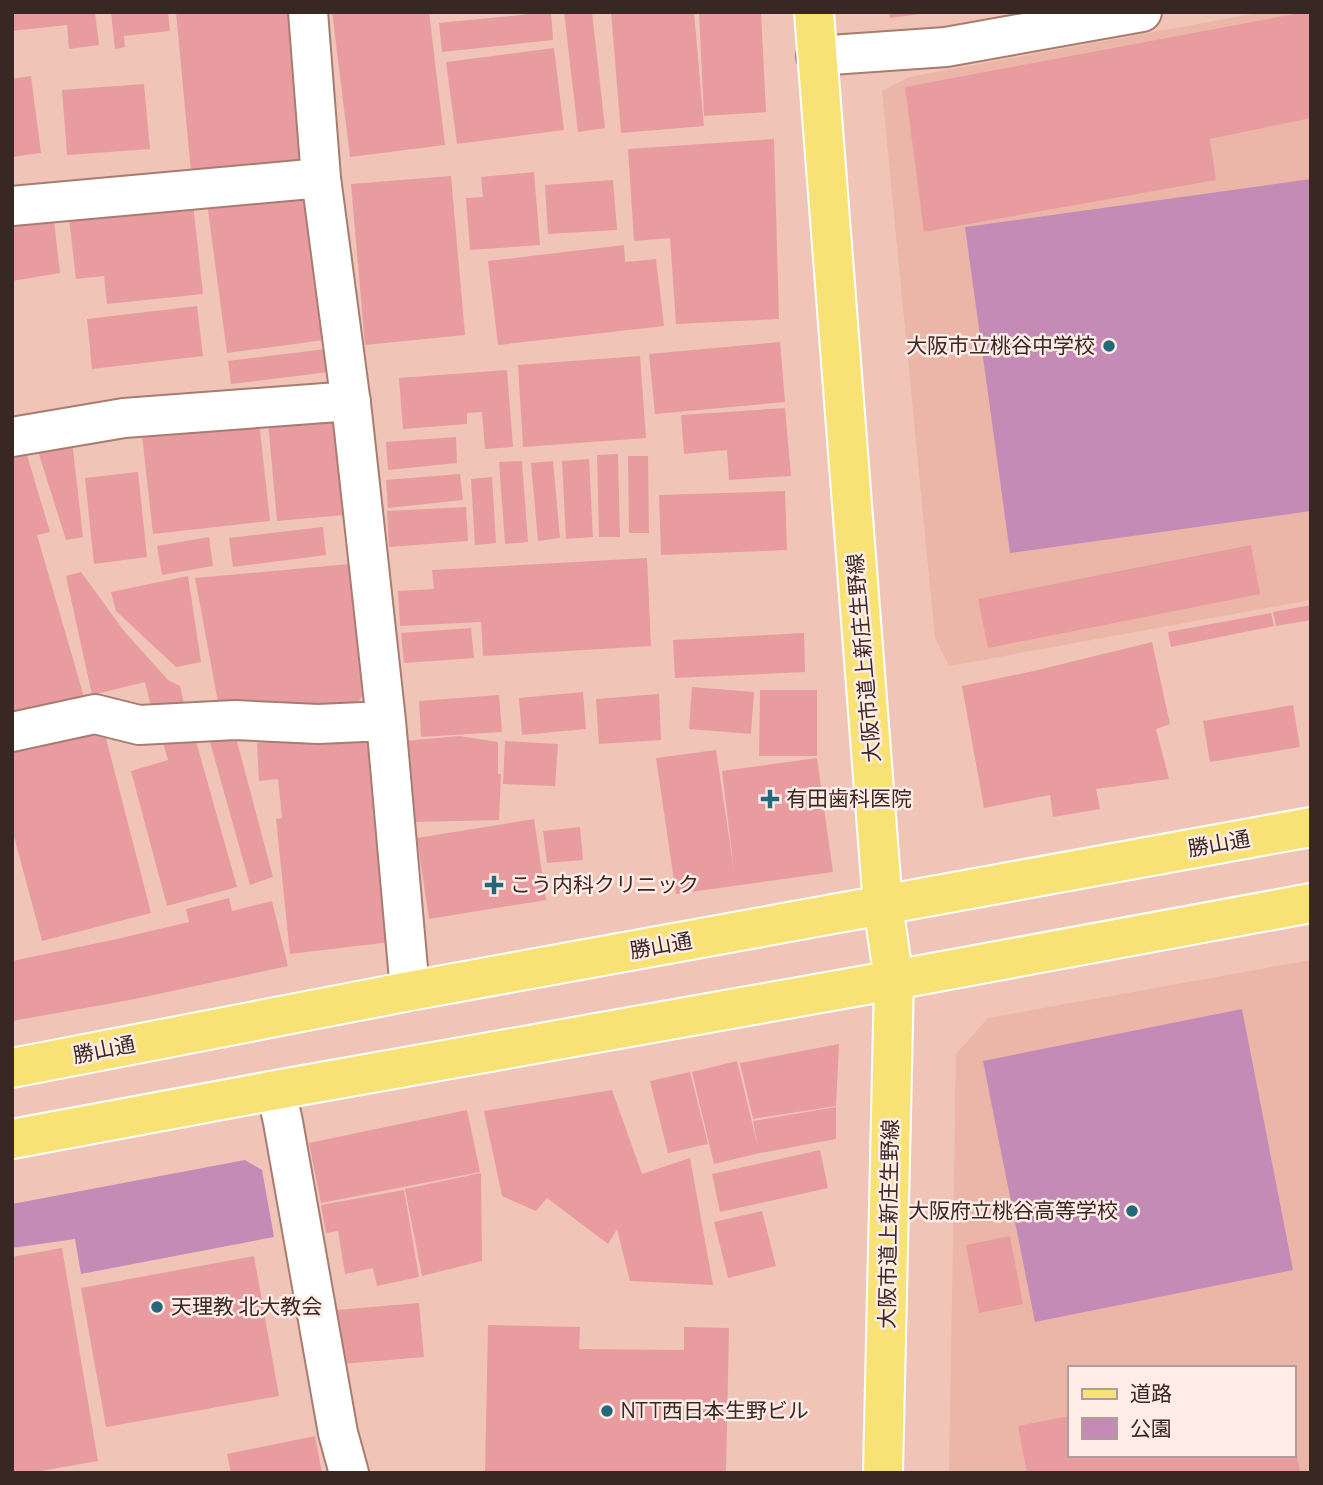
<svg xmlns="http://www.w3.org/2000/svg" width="1323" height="1485" viewBox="0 0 1323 1485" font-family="Manrope,'Noto Sans JP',sans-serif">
<rect width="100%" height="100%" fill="#f1c4b8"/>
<path fill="#ebb6a8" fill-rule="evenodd" d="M1263,12H1311V600L949,666L935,638L882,91L909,77Z
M1311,960V1473H949L956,1054L988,1018ZM1069,1368H1293V1455H1069Z"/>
<path fill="#c48bb6" d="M1311,179V511L1010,553L965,227Z
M1242,1009L1293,1270L1035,1322L983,1061Z
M245,1160L262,1170L274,1237L81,1274L75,1239L12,1248V1204Z"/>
<path fill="#e89ca0" d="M12,12H95L99,45L69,49L67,25L12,31Z
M111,12H168L170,31L124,36L125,47L115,49Z
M176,12H292L307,160L191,172Z
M332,12H429L445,145L350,157Z
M551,12L553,40L442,52L439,23Z
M564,12H592L605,128L578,132Z
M611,12H694L704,126L621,133Z
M699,12H761L766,112L704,116Z
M889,12H920V14L890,18Z
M1305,12H1311V118L1210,139L1216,180L924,232L905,87Z
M554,48L564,130L457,144L446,62Z
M31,76L41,153L12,157V79Z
M144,84L150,149L67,155L62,90Z
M774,139L779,319L676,324L670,238L634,241L628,149Z
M534,172L540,245L470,250L466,198L483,197L481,177Z
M451,176L465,335L365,345L351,184Z
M613,180L617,230L548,234L545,185Z
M305,190L324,340L227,353L207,203Z
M193,204L203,294L107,304L104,276L76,279L69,218Z
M54,220L60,273L12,281V224Z
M624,245L625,262L656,259L664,326L498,345L488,261Z
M197,306L203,356L92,369L87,319Z
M780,342L785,402L655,414L649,354Z
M326,349L329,372L231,384L228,361Z
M640,356L646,438L523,447L518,365Z
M507,370L513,447L485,449L482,412L467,413V424L403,429L399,378Z
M785,408L791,476L729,480L727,450L684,454L681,415Z
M336,416L344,515L277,521L268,422Z
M259,422L270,521L153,534L142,435Z
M456,437L457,463L388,470L386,442Z
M72,441L83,537L66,540L36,445Z
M24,445L50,532L37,535L84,697L12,718V449Z
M618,454L620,537H599L597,455Z
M628,456H648L649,533H629Z
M589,459L593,537L566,539L562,461Z
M522,461L528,542L505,544L499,462Z
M553,461L560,538L538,541L531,463Z
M138,472L147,557L94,564L85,478Z
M460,474L463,500L388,508L386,480Z
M492,477L496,543L475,545L471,479Z
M785,491L787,550L661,555L659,495Z
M466,507L468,541L389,547L387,511Z
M323,527L326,555L233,567L229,538Z
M209,537L213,566L162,575L157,546Z
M1251,545L1260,594L988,648L978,599Z
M647,558L651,646L483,656L481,622L400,626L398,591L434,589L432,570Z
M349,564L368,689L355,706L218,702L195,578Z
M81,572L124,631L168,680L180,686L184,704L152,711L145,682L92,695L66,576Z
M188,576L201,662L176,667L116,611L111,592Z
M1311,605V620L1276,626L1273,612Z
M1271,613L1274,626L1171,647L1168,632Z
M471,628L474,658L404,663L401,633Z
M804,633L805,672L675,678L673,640Z
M1152,642L1170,724L1156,729L1169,779L1096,789L1100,809L1053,817L1050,795L984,808L962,686L1034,671Z
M692,687L754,692L751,734L689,729Z
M760,690H817V756H759Z
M583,692L586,729L522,735L519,698Z
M659,694L661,740L599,744L596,699Z
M499,695L502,732L421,737L419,701Z
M1293,705L1300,747L1210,762L1203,721Z
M78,731L106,738L151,913L42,941L12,829V749Z
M375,731L399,941L290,954L276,819L282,818L278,779L259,781L257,743Z
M194,734L237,887L167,906L131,771L168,760L163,743Z
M235,734L273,877L250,885L208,735Z
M459,736L498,742V774H501L499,820L415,822L411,779L406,780L404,741Z
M505,741L558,744L555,786L503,784Z
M716,750L734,871L722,771L817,758L833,872L676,894L656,758Z
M534,819L546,900L429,919L417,838Z
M580,827L583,860L547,863L543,831Z
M229,898L232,911L272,901L288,966L130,1000L12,1021V961L117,939L189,922L186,909Z
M839,1044L836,1106L753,1119L740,1063Z
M737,1061L758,1147L753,1121L836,1107V1139L760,1153L714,1164L692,1072Z
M690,1072L708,1144L668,1153L650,1081Z
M612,1090L642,1174L690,1158L713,1285L630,1281L617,1229L608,1244L547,1198L536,1211L502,1196L484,1111Z
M467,1110L480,1172L321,1203L309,1143Z
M820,1150L828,1188L720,1212L712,1174Z
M481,1173L482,1261L422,1276L405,1189Z
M404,1190L419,1277L377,1286L373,1268L345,1274L338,1231L326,1233L321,1205Z
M762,1211L776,1266L728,1278L714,1222Z
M1010,1236L1023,1304L979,1313L966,1245Z
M62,1248L98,1461L30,1473H12V1257Z
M254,1256L279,1396L106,1427L81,1288Z
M419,1303L424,1357L341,1364L336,1310Z
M488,1325L580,1327L579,1349L684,1350V1327L729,1328L726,1473H485Z
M1069,1416V1455H1293V1443H1295L1300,1473H1027L1018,1426Z
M315,1436L322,1473H231L227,1454Z"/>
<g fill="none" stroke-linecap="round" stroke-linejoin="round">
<defs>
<path id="street" d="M308,12L321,178L352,412L386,721L410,991
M816,56L946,47L1142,12
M12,206L321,178
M12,437L124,418L351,401
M12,732L95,714L139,725L235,720L318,724L386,721
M276,1090L283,1122L338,1433L349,1473"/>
<path id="primary" d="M814,12L883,906L894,980L883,1473
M12,1068L410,991L1311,827
M12,1139L276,1090L894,980L1311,903"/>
</defs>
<use href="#street" stroke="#a77d72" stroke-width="42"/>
<use href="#primary" stroke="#fff" stroke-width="42"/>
<use href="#street" stroke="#fff" stroke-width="38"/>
<use href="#primary" stroke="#f8e276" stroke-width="38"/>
</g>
<g fill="#246979" stroke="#ffece7" stroke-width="2.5">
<circle cx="1109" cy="346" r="7"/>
<path d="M766.5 788.5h7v7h7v7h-7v7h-7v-7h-7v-7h7z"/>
<path d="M490.5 874.5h7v7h7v7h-7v7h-7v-7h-7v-7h7z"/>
<circle cx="1132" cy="1211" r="7"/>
<circle cx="157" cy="1307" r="7"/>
<circle cx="607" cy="1411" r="7"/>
</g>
<g text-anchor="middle" stroke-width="5" stroke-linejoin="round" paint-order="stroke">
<g font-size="21" fill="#382722" stroke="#ffece7" text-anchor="start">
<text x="1095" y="353" text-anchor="end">大阪市立桃谷中学校</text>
<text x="786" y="806">有田歯科医院</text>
<text x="510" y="892">こう内科クリニック</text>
<text x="1118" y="1218" text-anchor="end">大阪府立桃谷高等学校</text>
<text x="171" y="1314">天理教 北大教会</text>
<text x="621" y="1418">NTT西日本生野ビル</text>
</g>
<g font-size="21" fill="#382722" stroke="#ffece7">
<text transform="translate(864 658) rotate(-95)" y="7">大阪市道上新庄生野線</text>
<text transform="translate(1219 844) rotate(-10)" y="7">勝山通</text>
<text transform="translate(661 946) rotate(-10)" y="7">勝山通</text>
<text transform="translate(104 1050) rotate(-11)" y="7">勝山通</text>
<text transform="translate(889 1224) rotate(-89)" y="7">大阪市道上新庄生野線</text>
</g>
</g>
<rect width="1323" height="1485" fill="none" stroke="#382722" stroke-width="28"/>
<rect x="1068" y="1366" width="228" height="91" fill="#ffece7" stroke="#af9d98" stroke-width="2"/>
<rect x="1082" y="1389" width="35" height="10" fill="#f8e276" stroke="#af9d98" stroke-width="2"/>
<text x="1130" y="1401" font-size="21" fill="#382722">道路</text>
<rect x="1082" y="1418" width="35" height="21" fill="#c48bb6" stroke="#af9d98" stroke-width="2"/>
<text x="1130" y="1436" font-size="21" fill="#382722">公園</text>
</svg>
